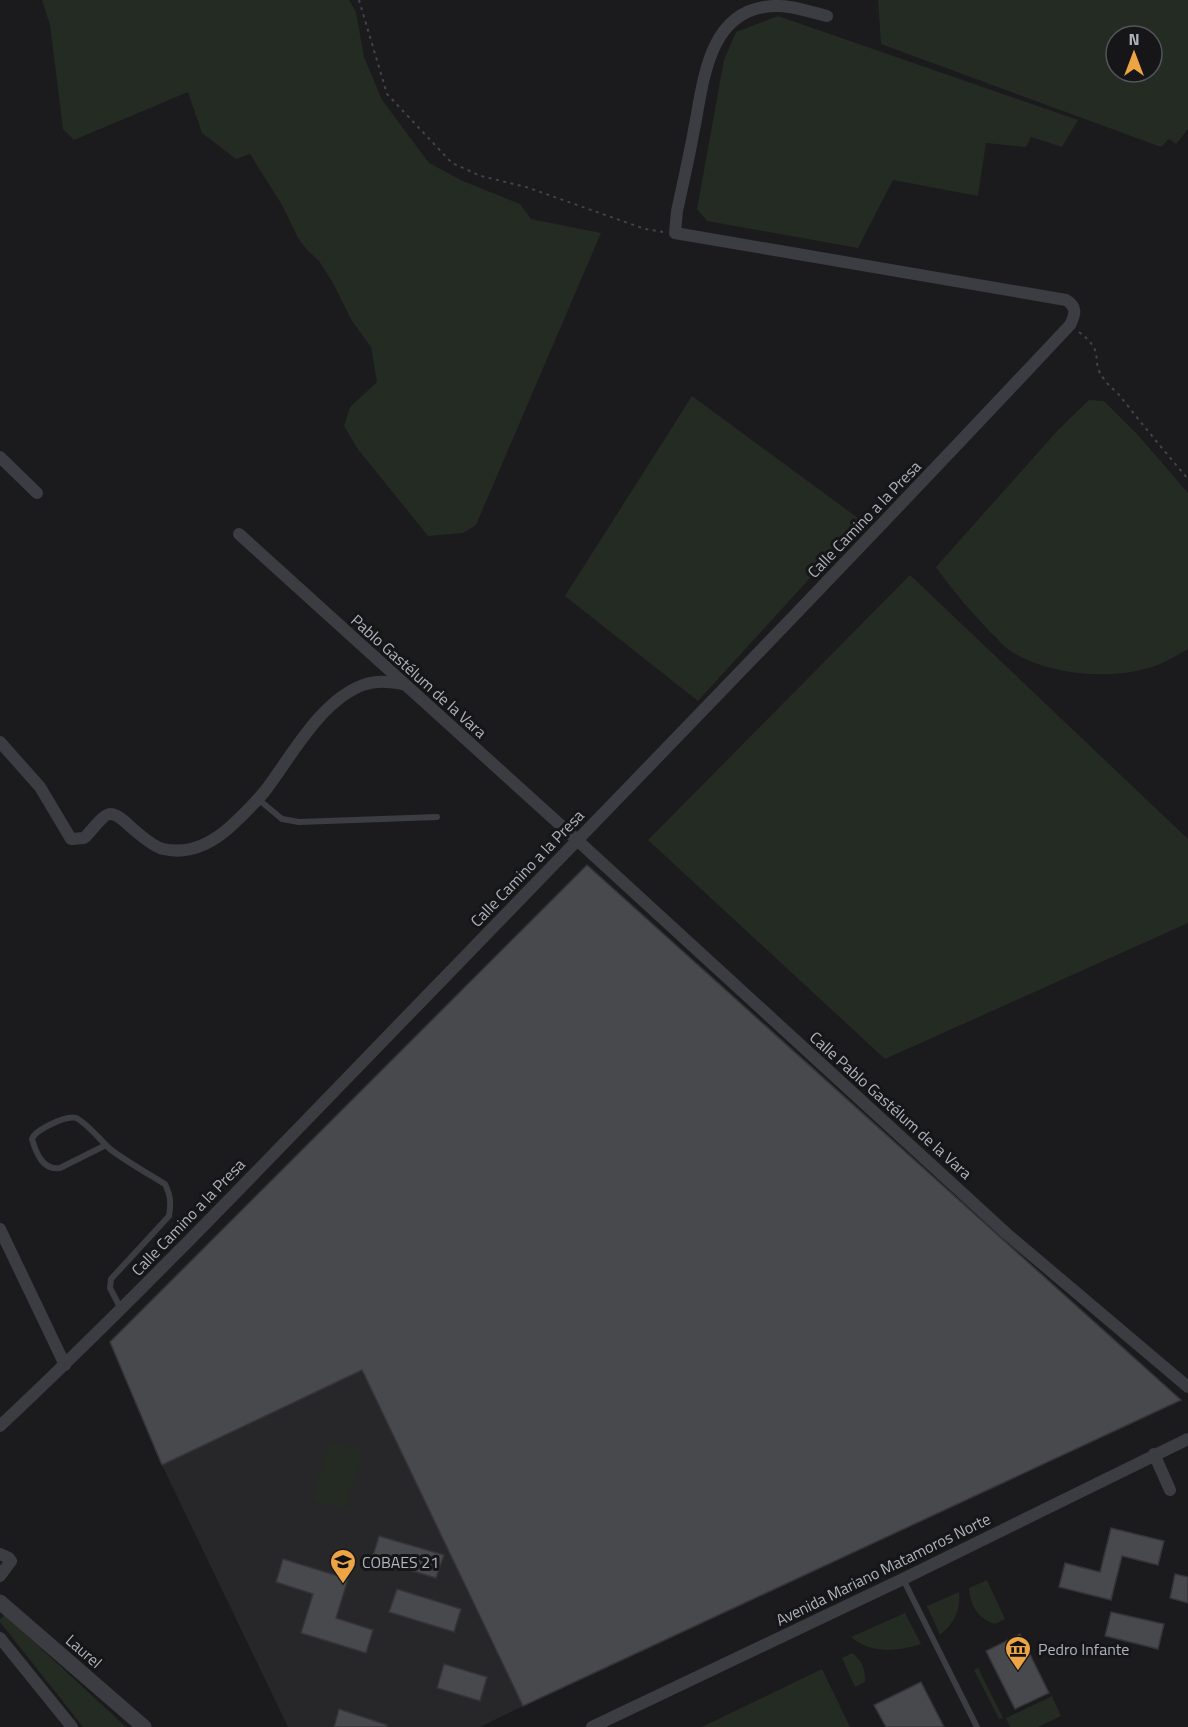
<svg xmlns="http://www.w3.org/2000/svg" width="1188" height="1727" viewBox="0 0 1188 1727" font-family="'Titillium Web',sans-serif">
<rect width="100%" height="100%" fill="#1b1b1d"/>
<path fill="#27272a" d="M362,1370L523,1706L480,1727H288L162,1465Z"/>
<path fill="#232b23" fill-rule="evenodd" d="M42,0H349L356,12L364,57L382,100L429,163L463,181L520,204L531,219L601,233L476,525L463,533L428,536L357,448L344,426L350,407L377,382L371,347L352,321L333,283L319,261L307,250L298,238L282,205L250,154L236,159L202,133L188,92L74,140L63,129L50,25Z
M878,0H1188V129L1176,144L1169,139L1161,147L881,44ZM1116,36H1152V72H1116Z
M778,16L1078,120L1062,147L1031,137L1026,147L986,143L978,196L893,180L858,248L707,221L697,209L724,60L736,32Z
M692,396L862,521L698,701L565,596Z
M1089,400L1104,401L1138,435L1188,493V649C1179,654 1169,660 1160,664C1115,682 1049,676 1009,650C1003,646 998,639 992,634C972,613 953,591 936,567L1058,430Z
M910,575L1188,839V923L885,1059L648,840Z
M329,1441L363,1450L346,1508L312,1501Z
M987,1580L1005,1619L995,1624C978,1619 970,1605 969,1588Z
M959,1592C961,1610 954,1623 940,1635L927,1606Z
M905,1613L921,1644C897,1652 871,1654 851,1637Z
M5,1615L126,1727H83L0,1622V1619Z
M852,1653C863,1661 865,1669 865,1682L855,1687L842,1658Z
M978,1668L1003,1718L999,1719L974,1670Z
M822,1669L850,1727H702Z
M1052,1696L1061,1716L1038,1727H1010L1006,1718Z"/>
<path fill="#48494d" stroke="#353539" stroke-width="1.5" d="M587,865L1181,1400L523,1706L362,1370L162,1465L110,1342Z
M1111,1528L1164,1541L1158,1565L1122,1556L1111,1600L1059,1587L1065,1563L1100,1572Z
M379,1536L444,1555L436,1578L372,1559Z
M283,1559L348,1579L336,1618L373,1630L366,1653L301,1633L313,1594L276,1582Z
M1175,1574L1188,1577V1603L1170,1598Z
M397,1589L461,1609L454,1632L389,1612Z
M1111,1612L1164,1624L1158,1649L1105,1636Z
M1020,1634L1049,1693L1015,1709L986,1651Z
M444,1664L487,1677L480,1701L437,1688Z
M921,1682L944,1727H886L874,1705Z
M339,1709L387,1725L386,1727H334Z"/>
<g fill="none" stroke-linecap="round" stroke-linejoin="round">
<path stroke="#424449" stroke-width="2" stroke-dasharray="3 4.5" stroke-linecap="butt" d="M359,0L387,94L452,163L481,176L526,187L645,229L663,232
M1079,332C1107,353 1089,360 1104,379C1108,386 1115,390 1120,396C1142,424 1165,452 1188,479"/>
<path stroke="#3c3d42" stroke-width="6" d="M258,799L282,819L299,822L437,817
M106,1145L60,1168C43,1171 36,1153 32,1139C35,1130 66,1115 76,1118C86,1122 101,1141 110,1149C127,1162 147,1173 165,1184C171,1196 171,1204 169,1216L111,1279L110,1288L121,1309
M903,1579L977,1727"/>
<path stroke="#3c3d42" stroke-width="12" d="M0,457L37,493
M239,534L577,840L1007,1234L1188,1387
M0,742L40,787L71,839L84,838C90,833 103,814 110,814C119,814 127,824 133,829C140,835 154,847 163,849C189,855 211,844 230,827C242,816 254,804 265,791C291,757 320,701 363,685C377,680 389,682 403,684
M0,1229L65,1365
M0,1426C153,1282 298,1128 445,977C654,761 864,545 1070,325C1075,315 1078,307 1066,300L675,233L677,211C683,184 689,157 694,130C703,85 707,16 764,7C786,3 806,11 827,16
M1154,1454L1170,1490
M0,1554L9,1558L11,1561L0,1576
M0,1638L72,1727
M592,1727L903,1579L1188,1439"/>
<path stroke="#3c3d42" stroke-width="15" d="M0,1602L144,1727"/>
</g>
<defs>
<symbol id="school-pin" viewBox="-11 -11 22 30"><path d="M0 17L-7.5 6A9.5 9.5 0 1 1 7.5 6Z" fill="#eca444" stroke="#161618"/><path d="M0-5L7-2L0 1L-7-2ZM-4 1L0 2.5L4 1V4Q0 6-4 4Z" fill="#111"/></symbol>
<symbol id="museum-pin" viewBox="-11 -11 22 30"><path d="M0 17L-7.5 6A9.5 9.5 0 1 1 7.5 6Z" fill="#eca444" stroke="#161618"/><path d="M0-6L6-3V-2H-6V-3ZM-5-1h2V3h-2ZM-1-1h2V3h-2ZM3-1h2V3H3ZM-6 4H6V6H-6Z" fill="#111"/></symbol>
</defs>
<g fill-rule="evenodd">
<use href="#school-pin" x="328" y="1547" width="30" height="40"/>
<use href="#museum-pin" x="1003" y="1634" width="30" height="40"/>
</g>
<g text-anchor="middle" stroke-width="6" stroke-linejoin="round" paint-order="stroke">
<g font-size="16" fill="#aeb3bc" stroke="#161618">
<text transform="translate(864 519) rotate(-46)" y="6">Calle Camino a la Presa</text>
<text transform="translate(419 676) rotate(42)" y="6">Pablo Gastélum de la Vara</text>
<text transform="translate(527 868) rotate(-46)" y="6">Calle Camino a la Presa</text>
<text transform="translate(891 1105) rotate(42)" y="6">Calle Pablo Gastélum de la Vara</text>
<text transform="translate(188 1217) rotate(-46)" y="6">Calle Camino a la Presa</text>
<text transform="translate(883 1569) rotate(-26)" y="6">Avenida Mariano Matamoros Norte</text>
<text transform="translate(84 1651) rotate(41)" y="6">Laurel</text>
</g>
<g font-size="16" fill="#aeb3bc" stroke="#161618" text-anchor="start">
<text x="362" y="1568">COBAES 21</text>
<text x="1038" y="1655">Pedro Infante</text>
</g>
</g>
<g transform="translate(1134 54)"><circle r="28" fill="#161618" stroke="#53555a" stroke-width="1.5"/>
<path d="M0-4.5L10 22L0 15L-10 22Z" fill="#eca444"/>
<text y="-9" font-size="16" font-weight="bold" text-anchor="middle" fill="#aeb3bc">N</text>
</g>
</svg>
